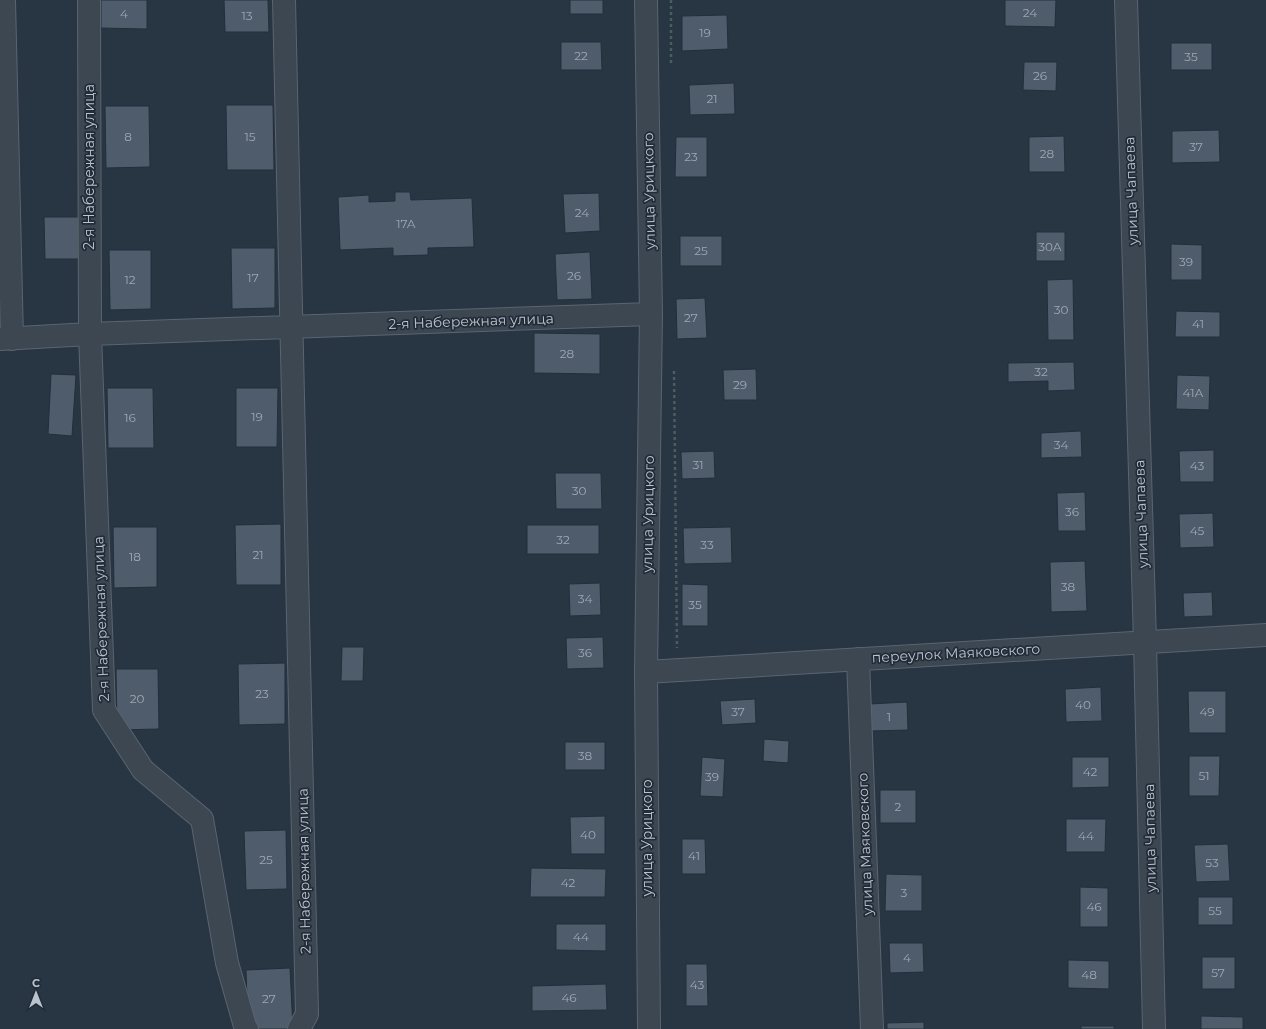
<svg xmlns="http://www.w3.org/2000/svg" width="1266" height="1029" viewBox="0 0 1266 1029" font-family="Montserrat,sans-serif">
<rect width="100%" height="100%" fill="#283543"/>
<path fill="#4e5c6b" stroke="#232e3a" d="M101,0H147V29L101,28Z
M224,0H268L269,32H225Z
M570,0H603V14H570Z
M1005,0H1056L1055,27L1005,26Z
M727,15L728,49L682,51V16Z
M561,42H601L602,70H561Z
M1171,43H1212V70H1171Z
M1024,62H1057L1056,91L1023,90Z
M734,83L735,114L690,115L689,85Z
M226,105H273L274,170H227Z
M105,106H149L150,167L106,168Z
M1219,130L1220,162L1172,163V131Z
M1064,136L1065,172H1029V137Z
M676,137H707V177H675Z
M395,192H410L411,200L472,198L474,247L428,248V255L393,256V248L340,250L338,197L369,195V202L395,201Z
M599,193L600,231L565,233L563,194Z
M44,217H80L81,259H45Z
M1036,232H1065V261H1036Z
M680,236H722V266H680Z
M1171,244L1202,245V280H1171Z
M231,248H275V308L232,309Z
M109,250H151V309L110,310Z
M590,252L592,299L557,300L555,254Z
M1073,279L1074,340H1048L1047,280Z
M705,298L707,338L677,339L676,299Z
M1176,311L1220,312V337H1175Z
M534,333L600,334V374L534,373Z
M1074,362L1075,390L1048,391V381L1008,382V363Z
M756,369L757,400H724L723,370Z
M51,374L76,375L72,436L48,434Z
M1177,375L1210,376L1209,410L1176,409Z
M107,388H153L154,448H108Z
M236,388H278L277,447H236Z
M1081,431L1082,457L1041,458V433Z
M1214,450V482H1180L1179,451Z
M714,451L715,478L682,479L681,452Z
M555,473H601L602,509H556Z
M1085,492L1086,531H1058L1057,493Z
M1213,513L1214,547L1180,548L1179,514Z
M281,524V585H236L235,525Z
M527,525H599V554H527Z
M113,527H157V587L114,588Z
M731,527L732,563L684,564L683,528Z
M1085,561L1087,611L1051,612L1050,562Z
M600,583L601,615L570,616L569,584Z
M682,584L708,585V626H682Z
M1212,592L1213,616L1184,617L1183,593Z
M603,637L604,668L567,669L566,638Z
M342,647H364L363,681H341Z
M285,663V724L239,725L238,664Z
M116,669H158L159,729L117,730Z
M1101,687L1102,721L1066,722L1065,689Z
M1188,691H1226V733H1189Z
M755,699L756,723L722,725L720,701Z
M907,702L908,730L871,731L870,704Z
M764,739L789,741L788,763L763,761Z
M565,742H605V770H565Z
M1189,756H1220L1219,796H1189Z
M702,757L725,759L723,797L700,796Z
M1072,757H1109V787L1072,788Z
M880,790H916V823H880Z
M605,816V854H571L570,817Z
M1066,819H1106L1105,852H1066Z
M286,830L287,889L246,890L244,831Z
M682,839H705L706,874H682Z
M1228,844L1230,881L1196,882L1194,845Z
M531,868L606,869L605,897H530Z
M886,874L922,875V911H885Z
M1080,887L1108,888V927H1080Z
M1198,897H1233V925H1198Z
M556,924H606V951L556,950Z
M889,943H923L924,972L890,973Z
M1202,957H1235V989H1202Z
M1068,960L1109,961V989L1068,988Z
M686,964H707L708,1006H686Z
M290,968L293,1029H248L246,970Z
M606,984L607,1010L532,1011V986Z
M1201,1016L1243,1017V1029H1201Z
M924,1022V1029H887V1023Z
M1081,1026H1114V1029H1081Z"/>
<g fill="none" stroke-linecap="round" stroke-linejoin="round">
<defs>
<path id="minor" d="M4,0L12,339
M89,0L90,334L104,710L143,770L202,819L227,963L245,1026L247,1029
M284,0L307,1014L299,1029
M646,0L651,314L646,672L649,1029
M1126,0L1145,642L1154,1029
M0,339L90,334L651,314
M858,659L872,1029
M646,672L1266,635"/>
</defs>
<use href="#minor" stroke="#5b6570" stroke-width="24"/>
<path stroke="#495e60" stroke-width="2.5" stroke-dasharray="3 3" stroke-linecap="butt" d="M671,0V64
M674,371L677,648"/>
<use href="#minor" stroke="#3c4752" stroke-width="22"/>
</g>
<g text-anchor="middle" stroke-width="3.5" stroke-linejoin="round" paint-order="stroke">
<g font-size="12" fill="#9fa8b4">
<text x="1030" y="17">24</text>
<text x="124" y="18">4</text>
<text x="247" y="20">13</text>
<text x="705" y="37">19</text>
<text x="581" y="60">22</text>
<text x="1191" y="61">35</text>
<text x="1040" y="80">26</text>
<text x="712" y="103">21</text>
<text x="128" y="141">8</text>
<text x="250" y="141">15</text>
<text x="1196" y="151">37</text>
<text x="1047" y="158">28</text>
<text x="691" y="161">23</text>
<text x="582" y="217">24</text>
<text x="406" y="228">17А</text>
<text x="1050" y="251">30А</text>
<text x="701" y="255">25</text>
<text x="1186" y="266">39</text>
<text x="574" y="280">26</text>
<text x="253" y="282">17</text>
<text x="130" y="284">12</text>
<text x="1061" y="314">30</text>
<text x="691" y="322">27</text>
<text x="1198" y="328">41</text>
<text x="567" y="358">28</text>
<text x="1041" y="376">32</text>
<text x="740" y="389">29</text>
<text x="1193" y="397">41А</text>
<text x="257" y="421">19</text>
<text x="130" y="422">16</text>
<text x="1061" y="449">34</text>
<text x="698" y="469">31</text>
<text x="1197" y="470">43</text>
<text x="579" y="495">30</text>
<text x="1072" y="516">36</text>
<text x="1197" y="535">45</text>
<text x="563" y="544">32</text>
<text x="707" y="549">33</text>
<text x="258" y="559">21</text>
<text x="135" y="561">18</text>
<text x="1068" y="591">38</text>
<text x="585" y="603">34</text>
<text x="695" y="609">35</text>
<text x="585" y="657">36</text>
<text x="262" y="698">23</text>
<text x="137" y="703">20</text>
<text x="1083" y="709">40</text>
<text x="738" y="716">37</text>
<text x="1207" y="716">49</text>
<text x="889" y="721">1</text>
<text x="585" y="760">38</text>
<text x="1090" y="776">42</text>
<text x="1204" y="780">51</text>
<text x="712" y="781">39</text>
<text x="898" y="811">2</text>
<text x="588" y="839">40</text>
<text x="1086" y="840">44</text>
<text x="694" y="860">41</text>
<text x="266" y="864">25</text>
<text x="1212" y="867">53</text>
<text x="568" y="887">42</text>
<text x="904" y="897">3</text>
<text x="1094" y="911">46</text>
<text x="1215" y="915">55</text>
<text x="581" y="941">44</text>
<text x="907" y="962">4</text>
<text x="1218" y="977">57</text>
<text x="1089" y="979">48</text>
<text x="697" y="989">43</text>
<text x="569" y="1002">46</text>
<text x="269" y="1003">27</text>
</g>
<g font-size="14" fill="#bac2cc" stroke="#212c38">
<text transform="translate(89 167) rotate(-90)" y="5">2-я Набережная улица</text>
<text transform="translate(649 191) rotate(-91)" y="5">улица Урицкого</text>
<text transform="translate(1131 191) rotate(-92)" y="5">улица Чапаева</text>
<text transform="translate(471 321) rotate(-2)" y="5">2-я Набережная улица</text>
<text transform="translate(648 514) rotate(-89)" y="5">улица Урицкого</text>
<text transform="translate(1141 514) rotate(-92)" y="5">улица Чапаева</text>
<text transform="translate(101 619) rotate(-92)" y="5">2-я Набережная улица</text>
<text transform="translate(956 653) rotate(-3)" y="5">переулок Маяковского</text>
<text transform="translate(647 838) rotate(-90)" y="5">улица Урицкого</text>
<text transform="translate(1150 838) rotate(-91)" y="5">улица Чапаева</text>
<text transform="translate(865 844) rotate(-92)" y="5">улица Маяковского</text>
<text transform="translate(304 871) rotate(-91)" y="5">2-я Набережная улица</text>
</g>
</g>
<g transform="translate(36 993)" stroke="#212c38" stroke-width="3" paint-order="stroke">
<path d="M0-3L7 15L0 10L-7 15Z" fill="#bac2cc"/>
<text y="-6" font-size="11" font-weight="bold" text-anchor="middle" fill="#bac2cc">С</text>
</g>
</svg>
